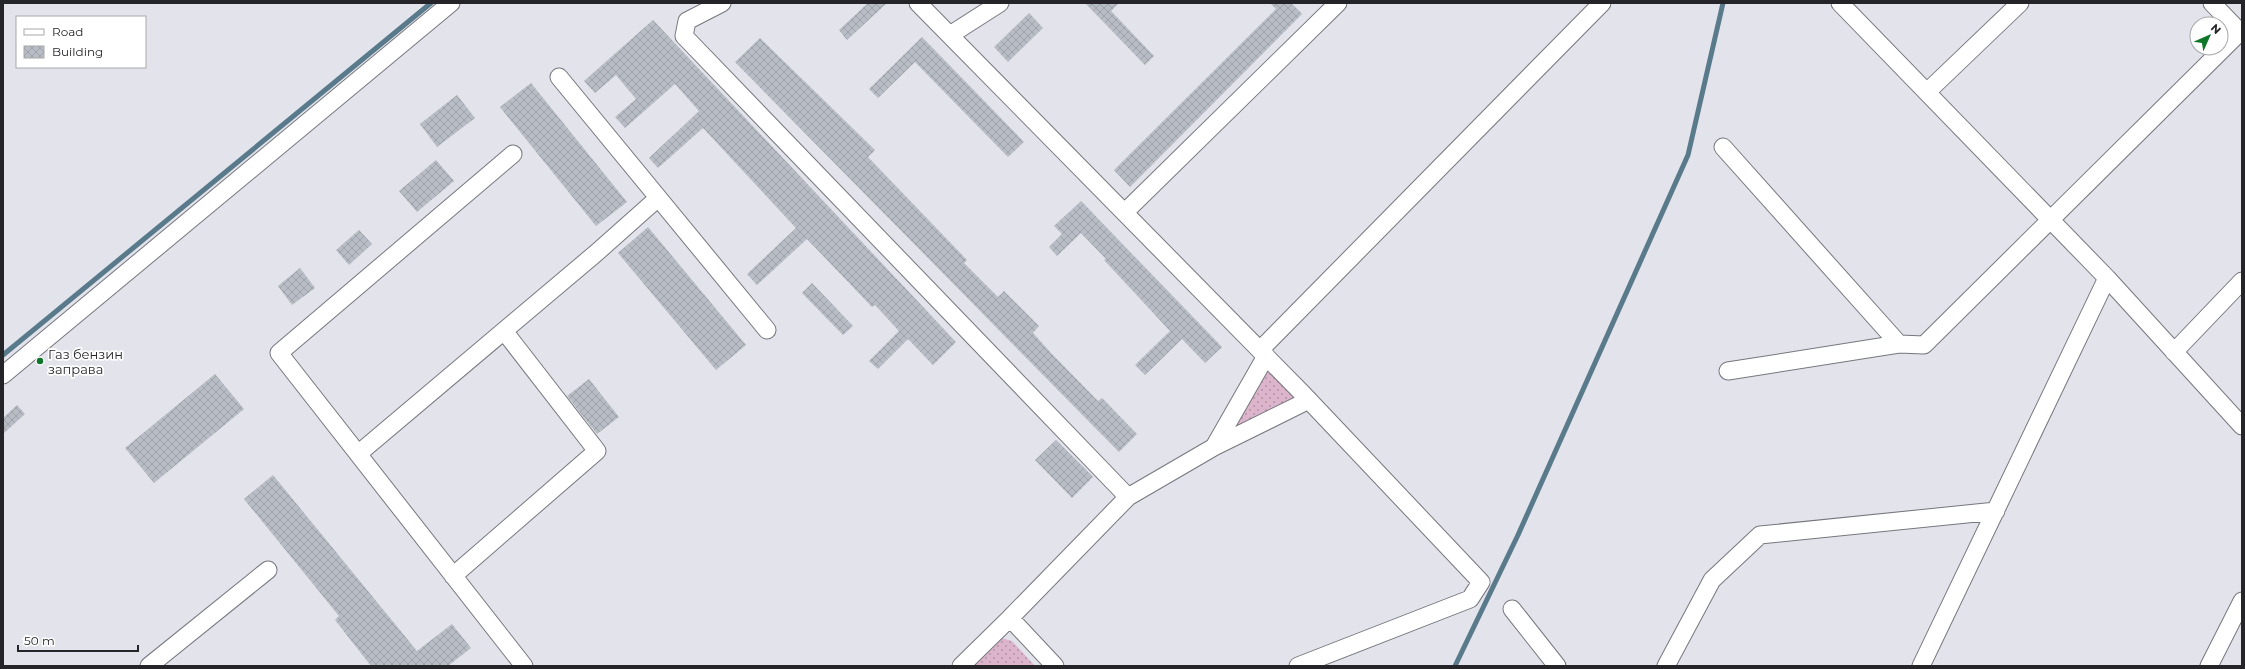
<svg xmlns="http://www.w3.org/2000/svg" width="2245" height="669" viewBox="0 0 2245 669" font-family="Montserrat,sans-serif">
<defs>
<pattern id="grass-dots" width="8" height="8" patternUnits="userSpaceOnUse"><rect width="8" height="8" fill="#dcb5cc"/><path d="M2 2h.1M6 6h.1" fill="none" stroke="#b293a6" stroke-width="1.8" stroke-linecap="round"/></pattern>
<pattern id="building-cross-hatch" width="8" height="8" patternUnits="userSpaceOnUse"><rect width="8" height="8" fill="#b8bdc5"/><path d="M0 0l8 8M0 8l8-8" fill="none" stroke="#9ea2a9"/></pattern>
</defs>
<rect width="100%" height="100%" fill="#e2e3eb"/>
<path fill="url(#grass-dots)" d="M1266,369L1295,397L1228,436Z
M998,637L1012,641L1035,666H970Z"/>
<g fill="none" stroke-linecap="round" stroke-linejoin="round">
<path stroke="#597a8b" stroke-width="5" d="M3,355L431,3
M1455,666L1518,535L1688,155L1723,3"/>
</g>
<path fill="url(#building-cross-hatch)" d="M868,3H887L847,40L839,30Z
M1085,3H1119L1111,11L1154,56L1145,65Z
M1270,3H1291L1302,14L1130,187L1114,170L1276,9Z
M1029,13L1043,28L1008,62L994,47Z
M653,20L956,342L933,365L908,339L878,369L869,361L899,331L875,305L872,307L807,239L757,285L747,274L796,228L703,128L658,168L649,158L699,111L675,84L625,128L615,117L636,99L616,75L595,93L584,81Z
M922,37L1024,142L1008,157L915,62L878,98L869,89Z
M760,38L875,150L868,157L967,260L964,263L998,297L1004,291L1039,326L1033,333L1052,354L1098,401L1102,398L1137,434L1119,452L735,62Z
M531,83L627,202L596,226L500,107Z
M457,95L475,118L437,147L420,124Z
M436,160L454,181L417,212L399,191Z
M1081,201L1222,347L1205,363L1182,339L1145,375L1135,365L1170,331L1104,260L1106,259L1081,233L1057,256L1049,247L1062,234L1054,226Z
M648,227L746,345L716,370L618,253Z
M359,230L372,244L349,265L336,250Z
M300,268L315,288L292,305L278,286Z
M812,283L853,326L843,335L802,293Z
M215,374L244,409L154,483L125,448Z
M589,379L619,417L597,434L567,396Z
M17,405L25,414L3,434V418Z
M1056,440L1093,477L1072,498L1035,460Z
M273,475L417,651L452,624L471,648L448,666H371L335,620L339,616L244,499Z"/>
<g fill="none" stroke-linecap="round" stroke-linejoin="round">
<defs>
<path id="minor" d="M722,3L687,21L684,36L1128,497
M918,3L1303,394L1481,582L1470,599L1298,666
M1840,3L2107,278L2242,426
M2212,3L2240,32
M950,35L1000,3
M559,77L767,330
M1927,92L2020,3
M1723,147L1899,344L1924,345L2242,30
M513,154L279,353L524,666
M1125,212L1338,3
M1260,350L1602,3
M2174,352L2242,281
M1728,371L1899,344
M3,375L451,3
M1214,447L1309,400
M358,454L595,254L658,198
M453,576L597,451L504,331
M1512,609L1557,666
M149,666L268,570
M961,666L1010,618
M1055,666L1010,618L1128,497L1214,447L1266,356
M1666,666L1712,580L1760,535L1996,511
M1921,666L2107,278
M2209,666L2242,601"/>
</defs>
<use href="#minor" stroke="#76777e" stroke-width="19"/>
<use href="#minor" stroke="#fff" stroke-width="17"/>
</g>
<circle fill="#0e7629" stroke="#fff" stroke-width="1.5" cx="40" cy="361" r="4"/>
<g text-anchor="middle" stroke-width="3.5" stroke-linejoin="round" paint-order="stroke">
<g font-size="13" fill="#252529" stroke="#fff" text-anchor="start">
<text x="48" y="359">Газ бензин<tspan x="48" dy="15">заправа</tspan></text>
</g>
</g>
<rect width="2245" height="669" fill="none" stroke="#252529" stroke-width="8"/>
<rect x="16" y="16" width="130" height="52" fill="#ffffff" stroke="#a8a8a9"/>
<rect x="24" y="29" width="20" height="6" fill="#ffffff" stroke="#a8a8a9"/>
<text x="52" y="36" font-size="12" fill="#252529">Road</text>
<rect x="24" y="46" width="20" height="12" fill="url(#building-cross-hatch)" stroke="#a8a8a9"/>
<text x="52" y="56" font-size="12" fill="#252529">Building</text>
<g transform="translate(2209 36) rotate(45)"><circle r="19" fill="#ffffff" stroke="#a8a8a9"/>
<path d="M0-3L7 15L0 10L-7 15Z" fill="#0e7629"/>
<text y="-6" font-size="11" font-weight="bold" text-anchor="middle" fill="#252529">N</text>
</g>
<path d="M18 645v6h120v-6" fill="none" stroke="#252529" stroke-width="2"/>
<text x="24" y="645" font-size="12" fill="#252529" stroke="#ffffff" stroke-width="3" paint-order="stroke">50 m</text>
</svg>
